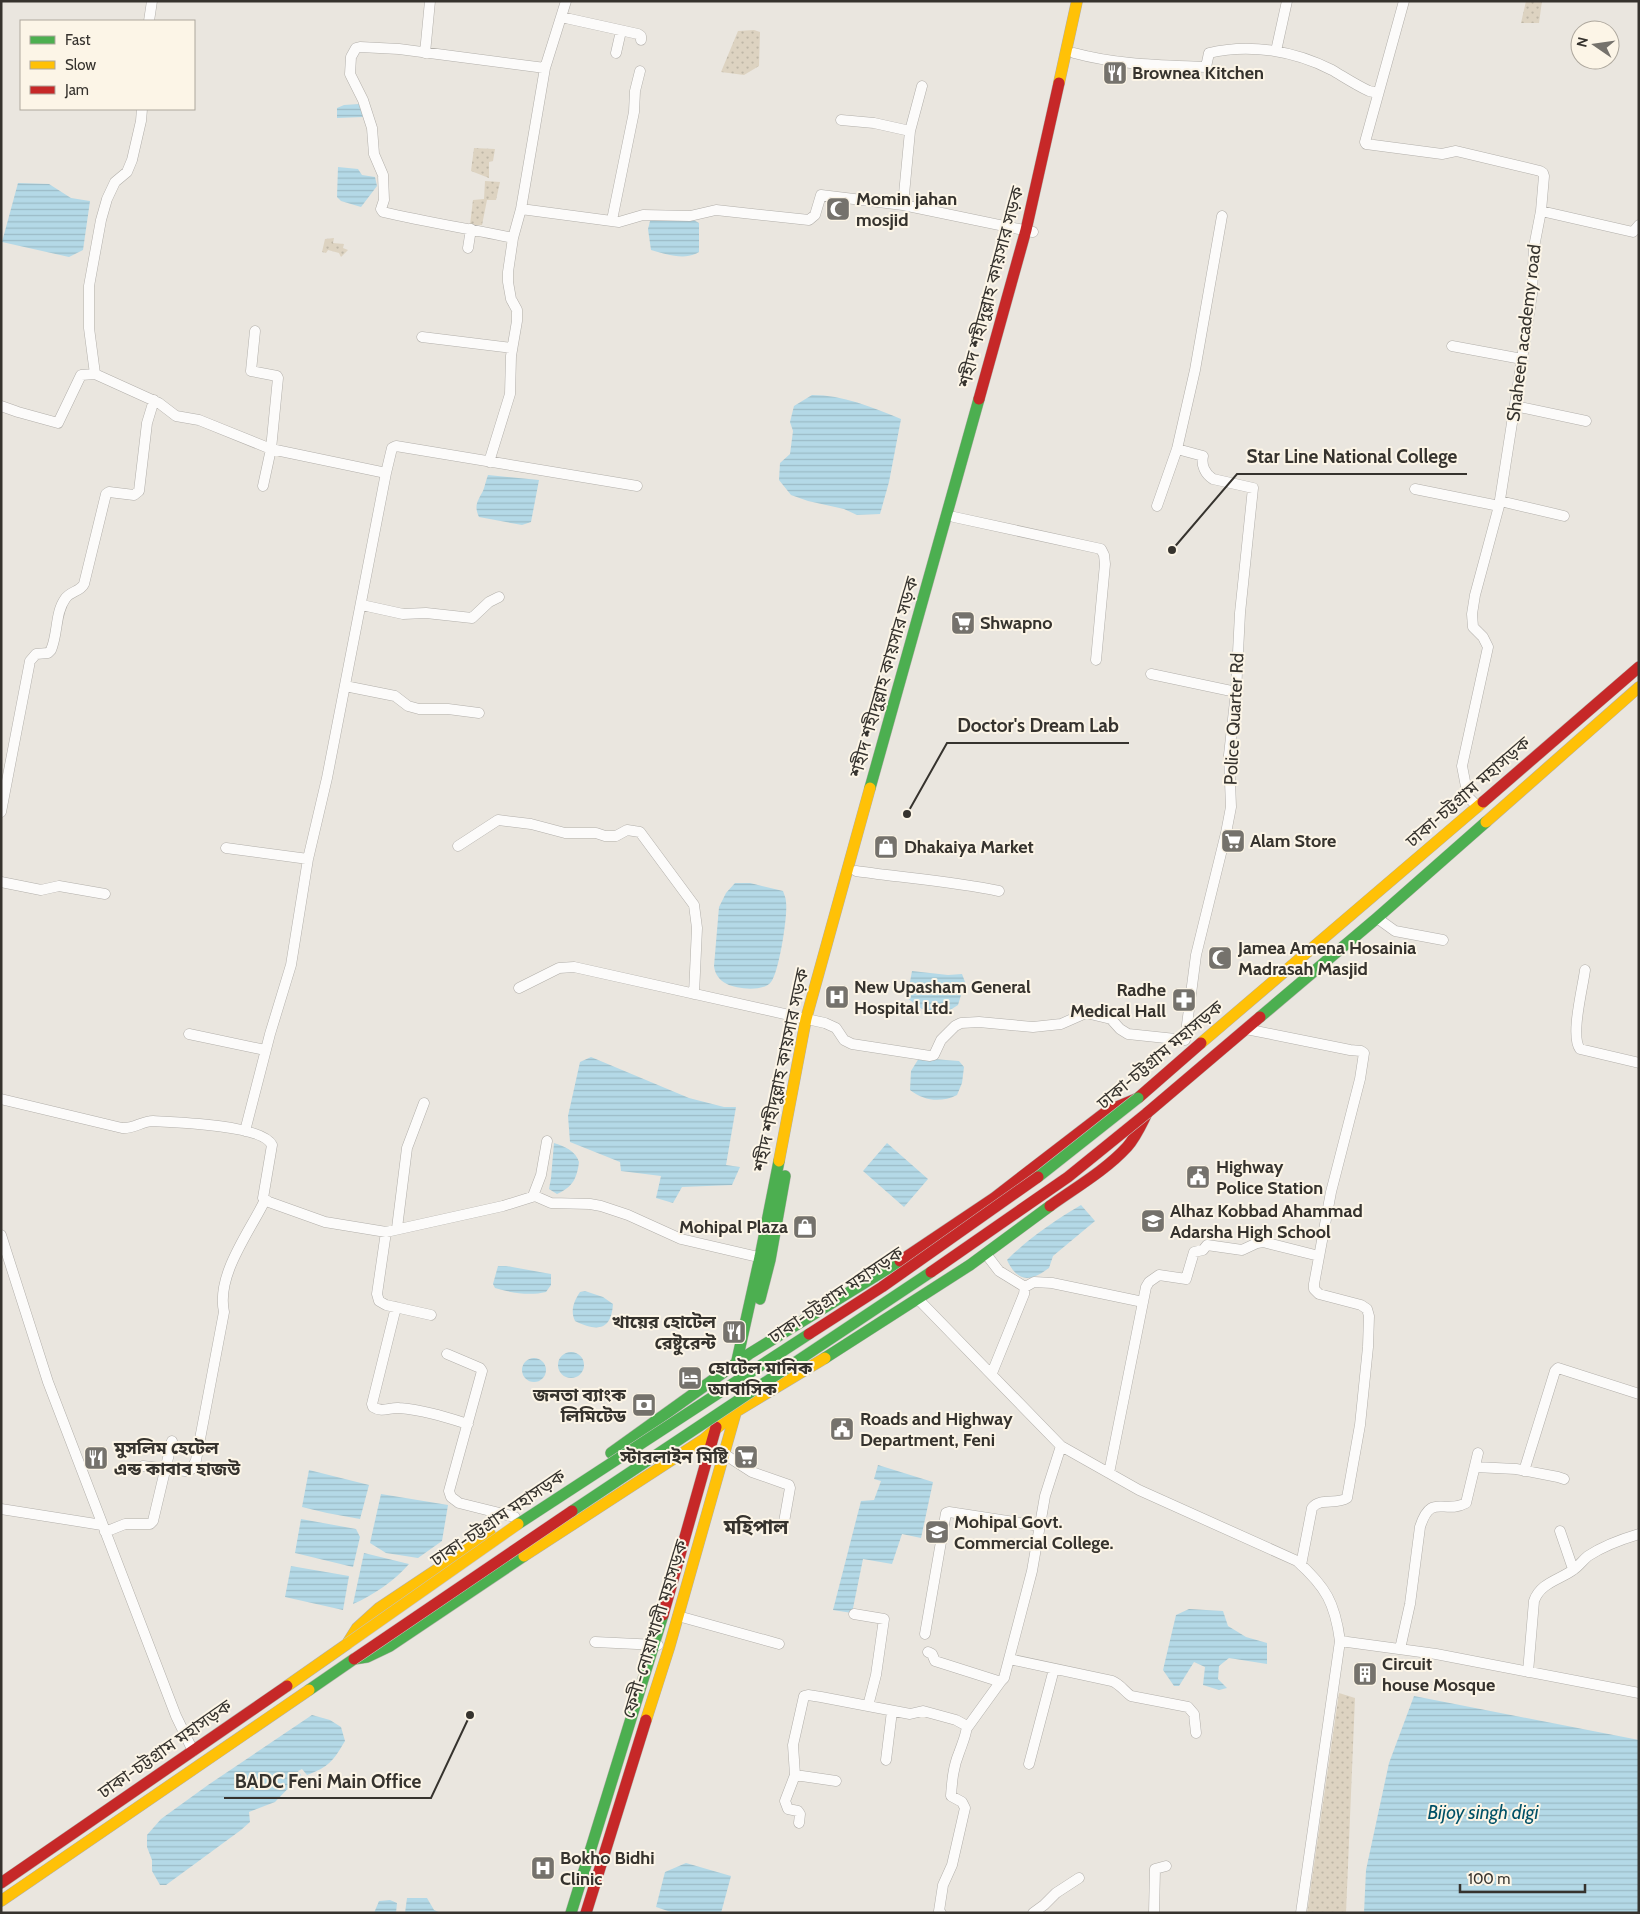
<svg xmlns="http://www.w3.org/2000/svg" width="1640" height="1914" viewBox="0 0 1640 1914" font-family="Cabin,'Noto Sans Bengali',sans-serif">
<defs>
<pattern id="park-dots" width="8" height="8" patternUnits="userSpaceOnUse" patternTransform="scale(1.25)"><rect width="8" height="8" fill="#ddd3c1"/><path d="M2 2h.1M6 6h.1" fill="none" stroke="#beb6a6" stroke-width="1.8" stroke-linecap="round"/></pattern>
<pattern id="water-rules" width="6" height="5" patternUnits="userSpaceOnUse" patternTransform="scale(1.25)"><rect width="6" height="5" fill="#b4d9e7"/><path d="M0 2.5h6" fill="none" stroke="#9bbbc6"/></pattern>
</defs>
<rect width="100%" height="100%" fill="#eae6df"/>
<path fill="url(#park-dots)" d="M1526,1H1542L1539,23H1521Z
M754,30L760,32L759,66L744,75L721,72L738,31Z
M474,148L495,149L493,161L489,162V178L471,171Z
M485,181L500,182L496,200H487L482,225H470L473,200L484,199Z
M334,238L333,243L344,244L343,248L348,250L341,257L339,253L328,250L326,253L322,252L325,239Z
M1339,1693L1355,1698L1346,1913H1307Z"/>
<path fill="url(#water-rules)" d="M360,104L363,117L337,118V108L344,105Z
M338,167L358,169L362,175L375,177L377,186L361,207L341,201L337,197Z
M18,183L49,184L71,198L90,201L83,250L69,257L2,242Z
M651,217L690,218L699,223V252C685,261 666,254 651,250L648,229Z
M812,395C843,395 872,407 901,419L889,482L880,514L857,515L844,509L808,501L791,495L779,480L780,463L790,454L793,431L790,422L794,406Z
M488,475L539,480L531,522L522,525L479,517C474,506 477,502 483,491C485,486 486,480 488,475Z
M735,883H750L783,891C784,894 786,898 786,902C788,915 779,972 771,982C764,992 736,989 727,984C719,980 715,974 714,966L719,907L726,893Z
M912,971L948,975L962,974L965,982L958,1005L947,1012L922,1009L907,998Z
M591,1057L689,1098L724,1107H736L726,1165L740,1167L732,1185L682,1187L673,1203L656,1198L661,1176L621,1171L620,1162L570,1142L568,1116L580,1062Z
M919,1058L959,1061L964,1067L962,1083L957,1095C941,1103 924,1101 910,1090L911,1071Z
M554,1143C564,1146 576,1151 579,1162C577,1178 573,1187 557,1194L549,1189L551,1178Z
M887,1143L928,1179L904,1207L863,1171Z
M1081,1205L1095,1221L1053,1256L1049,1268C1030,1282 1018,1283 1007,1260C1029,1238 1054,1221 1081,1205Z
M498,1266H506L551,1274V1285L546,1292C530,1296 511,1293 495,1288L493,1284Z
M585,1291L603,1297L613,1304C611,1332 596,1331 575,1321C570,1311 574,1301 580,1292Z
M558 1365a13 13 0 1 1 26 0a13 13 0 1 1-26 0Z
M522 1370a12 12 0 1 1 24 0a12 12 0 1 1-24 0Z
M878,1465L933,1482L921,1538L902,1534L892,1564L863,1559L852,1613L833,1610L861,1501L874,1500L881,1481L874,1479Z
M309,1470L369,1485L360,1519L327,1513L302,1507Z
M381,1494L448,1505L442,1541L418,1558L386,1553L370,1543Z
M301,1519L356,1529L360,1537L353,1567L295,1553Z
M364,1553L409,1564C394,1581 374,1595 353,1604Z
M291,1566L349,1576L343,1610L285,1597Z
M1189,1609L1223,1611L1228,1626L1246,1637L1267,1643V1664L1229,1658L1219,1666L1218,1679L1227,1688L1219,1690L1203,1685L1205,1667L1194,1662L1179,1686H1174L1163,1670L1176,1615Z
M1414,1696L1639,1740V1913H1364L1366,1870L1389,1763Z
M312,1715L330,1720L341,1727L345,1741C333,1761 329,1767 307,1775L302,1769L298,1771L301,1775L275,1802L249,1812L250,1822L241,1830L166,1885H160L152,1871V1860L147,1847V1835L161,1819L208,1785Z
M686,1863L731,1876L721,1913H674L656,1907L665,1872Z
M407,1898H427L434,1910L441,1913H405Z
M390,1900L397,1903L396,1913H374L379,1901Z"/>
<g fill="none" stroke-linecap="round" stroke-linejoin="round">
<defs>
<path id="street" d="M1404,1L1365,142L1366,144L1442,154L1456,151L1540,171L1543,173L1544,176L1541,211L1534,247L1532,294L1522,359L1499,506L1475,595L1472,614L1473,627L1483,637L1488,647L1462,766L1468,797L1478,807
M561,17L638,34L641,36V40
M149,21L152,1
M1276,51L1287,1
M425,53L430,1
M616,53L621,31
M1074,53C1118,65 1161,65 1206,67L1209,53C1250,43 1295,51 1332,70C1344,77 1356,85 1369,91L1378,93
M841,120L874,123L910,131
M903,205L910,131L922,86
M521,209L619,222L643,215L690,216L716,210L809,220L815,215L821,195L903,205L1033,232
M1541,211L1633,232L1639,225
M612,220L634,112L635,91L640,71
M513,238C470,229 426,222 383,212L381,209L384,200L383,175L374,154L372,128L363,100L350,74L351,57L356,48L360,47L399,49L545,68
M468,248L471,229
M255,331L251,371L277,376L278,378L271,449L263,486
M422,337L512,348
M1452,346L1522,359
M95,374L89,328V286L101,220L107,199L115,182L127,172L132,160L141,121L142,109
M1,406L18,412L58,423L81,375L95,374L159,403L176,416L199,420L271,449L386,473
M1515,406L1586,421
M489,462L510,394L511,356L517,321V310L511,299L508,282V272L513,238L521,209L545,68L566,1
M1415,489L1499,506
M1500,501L1564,516
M1157,506L1177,449L1195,370L1222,216
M954,517L1101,549L1104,555L1105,564L1096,660
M362,605L403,614L426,613L472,618L489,602L499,597
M1151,674L1236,692
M345,686L395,696L408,706L419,709H448L479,713
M1,812L30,661L36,654L48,653L51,650C58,634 55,613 65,599C70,591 80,592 84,584L106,494L109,492L134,495L139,491L147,423L154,400
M458,846L498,820L531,824L565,833H596L605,836H616L627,830L640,832L694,905L697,928L694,994
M226,848L308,859
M856,871C904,878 952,881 999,891
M1,882L41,890L59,886L105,894
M1377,918L1395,931L1443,940
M1585,970C1583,987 1570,1036 1580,1049L1639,1063
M519,988L559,968L574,967L825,1023L836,1028L844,1040L852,1044L930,1056L934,1055L941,1040L955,1026L961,1023L979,1022L1033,1027L1061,1024L1086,1013L1111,1019L1120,1029L1128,1034L1185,1040L1196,955L1226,833L1231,807L1229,755L1236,692L1240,613L1253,488L1213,479C1205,474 1201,465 1203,456L1177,449
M1246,1029L1350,1050L1361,1051L1364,1053L1360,1079L1331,1192L1314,1284V1289L1319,1294L1361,1305L1367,1309L1369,1316L1368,1347L1360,1425L1347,1498C1337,1505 1320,1497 1312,1508L1301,1565
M189,1034L265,1050
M1,1099L122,1128C134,1129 142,1121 153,1121C175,1122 262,1125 272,1145L263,1198L269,1202L325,1222L386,1232L503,1206L535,1196L551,1203L590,1204L601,1206L628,1215L681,1239L767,1259
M245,1131L270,1034L291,965L308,859L327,778L386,473L392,448L396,446L637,486
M533,1196L541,1175L547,1141
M397,1228L407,1148L424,1103
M386,1232L377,1294L379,1301L386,1305L431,1315
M1,1235L48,1382L176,1716L193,1751
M986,1254L999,1271L1025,1287L1024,1294L992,1373
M1025,1287L1034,1282L1052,1283L1143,1302
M918,1299L1061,1446L1139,1490L1297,1561C1326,1587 1335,1603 1340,1641L1301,1913
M396,1307L372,1404L373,1407C382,1413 390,1407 399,1408C423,1410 445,1417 468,1424
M447,1354L480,1368L482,1371L449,1491L451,1497L459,1503L515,1517
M724,1454L752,1472L789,1485L790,1488L784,1522
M143,1466L185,1471L192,1469L196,1460L224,1312C216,1275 249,1233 265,1200
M1475,1467L1516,1469L1558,1477L1564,1479
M1524,1471L1555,1371L1558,1368L1639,1394
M1109,1473L1146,1287L1149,1282L1159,1275L1186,1279L1194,1252L1203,1250L1207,1245L1242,1250L1257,1243L1263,1242L1319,1256
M1,1509L102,1525
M1560,1531L1573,1569
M105,1532L125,1524H150L153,1521L172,1441
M854,1614L884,1619L876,1675L868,1706
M678,1616L779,1644
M925,1634L946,1513L949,1512L1040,1526
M1340,1641L1436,1654L1639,1693
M595,1642L658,1645
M1400,1649L1410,1604L1420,1527C1431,1492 1444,1515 1466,1503L1478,1453
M928,1652L932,1654L935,1661L998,1681H1001L1004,1678L1032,1571L1045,1496L1061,1446
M1009,1659L1112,1681C1120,1684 1124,1691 1131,1696L1188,1707L1194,1714L1196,1733
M1528,1672L1534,1601C1540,1583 1559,1580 1573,1570C1579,1566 1583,1560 1588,1556C1603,1546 1622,1539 1639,1534
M967,1728L1001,1681
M886,1760L892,1711
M1029,1764L1054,1669
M795,1775L836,1781
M799,1823L800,1814L798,1811L788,1809L785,1801L795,1775L793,1745L804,1696L808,1695L821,1697L910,1714L923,1711L956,1720L967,1726C966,1736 962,1744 959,1753C953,1767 952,1782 951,1796L962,1802L965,1808L952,1865L943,1885L939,1911L941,1913
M1033,1913L1044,1905L1056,1893L1079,1878
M1154,1913L1155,1869L1166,1866"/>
<path id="fast" d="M870,788L979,399
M1260,1017L1377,918L1486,822
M760,1299L770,1260L785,1176
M825,1358L970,1265L1050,1206
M736,1365L760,1257L779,1161
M611,1453L749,1354L900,1261
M309,1690L354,1659L367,1657L390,1646L524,1556
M571,1913L663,1615"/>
<path id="slow" d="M1059,83L1077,1
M1486,822L1639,687
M1201,1043L1483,802
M779,1161L806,1019L870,788
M524,1556L704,1439L737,1411L825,1358
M287,1686L347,1644L357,1628L379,1608L490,1534
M646,1720L669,1648L737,1408
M1,1901L309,1690"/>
<path id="jam" d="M979,399L1026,230L1059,83
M1483,802L1639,667
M1050,1206C1075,1188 1106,1170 1127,1147C1136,1137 1141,1125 1147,1113L1260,1017
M900,1261L994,1198L1107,1111L1138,1098L1201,1043
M663,1615L716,1427
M1,1883L287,1686
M586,1913L646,1720"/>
</defs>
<use href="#street" stroke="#b2afaa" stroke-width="11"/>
<use href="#fast" stroke="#b2afaa" stroke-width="12"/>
<use href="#slow" stroke="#b2afaa" stroke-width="12"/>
<use href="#jam" stroke="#b2afaa" stroke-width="12"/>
<use href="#street" stroke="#fcfbfa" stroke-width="10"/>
<use href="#fast" stroke="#4caf50" stroke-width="11"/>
<use href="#slow" stroke="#ffc107" stroke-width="11"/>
<use href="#jam" stroke="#c62828" stroke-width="11"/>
<defs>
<path id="fast-bridge" d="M1038,1177L1138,1098
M572,1511L931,1272
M518,1524L809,1334"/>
<path id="slow-bridge" d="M347,1644L518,1524"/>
<path id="jam-bridge" d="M931,1272L1068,1177L1147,1113
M809,1334L882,1287L1038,1177
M354,1659L572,1511"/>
</defs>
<use href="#fast-bridge" stroke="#c4c2be" stroke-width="12" stroke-linecap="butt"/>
<use href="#slow-bridge" stroke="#c4c2be" stroke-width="12" stroke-linecap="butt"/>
<use href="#jam-bridge" stroke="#c4c2be" stroke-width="12" stroke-linecap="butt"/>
<use href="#fast-bridge" stroke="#4caf50" stroke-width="11"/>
<use href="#slow-bridge" stroke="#ffc107" stroke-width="11"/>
<use href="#jam-bridge" stroke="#c62828" stroke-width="11"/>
</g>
<defs>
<symbol id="restaurant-square" viewBox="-11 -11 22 22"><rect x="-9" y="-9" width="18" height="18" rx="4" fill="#75726c" stroke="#fcf5e7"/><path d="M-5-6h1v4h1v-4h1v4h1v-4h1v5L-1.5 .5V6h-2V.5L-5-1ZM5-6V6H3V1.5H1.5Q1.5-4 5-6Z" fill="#fff"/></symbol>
<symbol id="mosque-square" viewBox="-11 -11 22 22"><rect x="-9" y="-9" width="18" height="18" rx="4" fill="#75726c" stroke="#fcf5e7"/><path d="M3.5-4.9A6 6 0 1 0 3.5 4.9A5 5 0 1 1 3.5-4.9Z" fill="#fff"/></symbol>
<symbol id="supermarket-square" viewBox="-11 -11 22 22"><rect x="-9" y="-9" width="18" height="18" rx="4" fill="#75726c" stroke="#fcf5e7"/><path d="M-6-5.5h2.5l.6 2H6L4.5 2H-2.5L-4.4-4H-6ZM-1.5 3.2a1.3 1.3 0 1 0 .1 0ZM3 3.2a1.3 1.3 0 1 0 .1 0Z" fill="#fff"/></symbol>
<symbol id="shop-square" viewBox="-11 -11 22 22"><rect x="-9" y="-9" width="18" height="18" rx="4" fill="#75726c" stroke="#fcf5e7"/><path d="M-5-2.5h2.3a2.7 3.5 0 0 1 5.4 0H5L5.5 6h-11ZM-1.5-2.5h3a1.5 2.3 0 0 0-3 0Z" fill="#fff"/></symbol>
<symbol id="hospital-square" viewBox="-11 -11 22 22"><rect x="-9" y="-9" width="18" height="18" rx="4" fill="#75726c" stroke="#fcf5e7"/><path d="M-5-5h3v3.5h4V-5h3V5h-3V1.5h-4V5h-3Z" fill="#fff"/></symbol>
<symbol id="pharmacy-square" viewBox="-11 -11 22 22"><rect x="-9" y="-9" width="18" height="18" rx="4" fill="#75726c" stroke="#fcf5e7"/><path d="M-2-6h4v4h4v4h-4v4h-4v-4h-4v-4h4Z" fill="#fff"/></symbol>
<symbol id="civic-square" viewBox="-11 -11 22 22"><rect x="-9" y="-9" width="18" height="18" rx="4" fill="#75726c" stroke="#fcf5e7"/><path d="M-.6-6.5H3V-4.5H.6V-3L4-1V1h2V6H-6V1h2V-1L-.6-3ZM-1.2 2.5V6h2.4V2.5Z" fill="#fff"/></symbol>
<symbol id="school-square" viewBox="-11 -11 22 22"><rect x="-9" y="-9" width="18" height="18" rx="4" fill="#75726c" stroke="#fcf5e7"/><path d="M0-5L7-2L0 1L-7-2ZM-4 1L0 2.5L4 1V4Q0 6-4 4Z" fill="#fff"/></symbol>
<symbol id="hotel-square" viewBox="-11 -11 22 22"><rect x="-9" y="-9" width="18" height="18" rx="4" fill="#75726c" stroke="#fcf5e7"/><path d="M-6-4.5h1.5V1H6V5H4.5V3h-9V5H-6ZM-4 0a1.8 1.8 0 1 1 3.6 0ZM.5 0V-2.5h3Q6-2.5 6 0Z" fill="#fff"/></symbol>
<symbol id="bank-square" viewBox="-11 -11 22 22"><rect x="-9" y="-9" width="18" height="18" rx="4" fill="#75726c" stroke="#fcf5e7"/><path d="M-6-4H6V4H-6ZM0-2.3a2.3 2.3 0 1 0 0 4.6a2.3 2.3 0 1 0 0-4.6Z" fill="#fff"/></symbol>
<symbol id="university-square" viewBox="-11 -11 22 22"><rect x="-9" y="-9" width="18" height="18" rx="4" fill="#75726c" stroke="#fcf5e7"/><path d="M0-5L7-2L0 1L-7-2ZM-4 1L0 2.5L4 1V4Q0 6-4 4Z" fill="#fff"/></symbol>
<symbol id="building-square" viewBox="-11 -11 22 22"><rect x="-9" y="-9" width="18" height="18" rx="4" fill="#75726c" stroke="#fcf5e7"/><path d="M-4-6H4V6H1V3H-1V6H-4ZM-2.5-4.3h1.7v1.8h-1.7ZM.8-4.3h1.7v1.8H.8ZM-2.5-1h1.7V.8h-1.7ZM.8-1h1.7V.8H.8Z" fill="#fff"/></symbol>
</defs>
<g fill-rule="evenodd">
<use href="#restaurant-square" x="1101" y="59" width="28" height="28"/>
<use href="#mosque-square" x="824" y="195" width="28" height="28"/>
<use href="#supermarket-square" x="949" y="609" width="28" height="28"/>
<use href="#supermarket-square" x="1219" y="827" width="28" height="28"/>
<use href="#shop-square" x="872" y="833" width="28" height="28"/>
<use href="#mosque-square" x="1206" y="944" width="28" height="28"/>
<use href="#hospital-square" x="823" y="983" width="28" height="28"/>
<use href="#pharmacy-square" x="1170" y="986" width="28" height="28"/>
<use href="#civic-square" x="1184" y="1163" width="28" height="28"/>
<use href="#school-square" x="1139" y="1207" width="28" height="28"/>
<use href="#shop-square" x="791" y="1213" width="28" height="28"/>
<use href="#restaurant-square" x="720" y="1318" width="28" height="28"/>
<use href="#hotel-square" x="676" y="1364" width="28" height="28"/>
<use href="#bank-square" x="630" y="1391" width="28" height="28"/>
<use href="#civic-square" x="828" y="1415" width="28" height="28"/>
<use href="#supermarket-square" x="732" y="1443" width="28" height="28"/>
<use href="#restaurant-square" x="82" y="1444" width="28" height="28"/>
<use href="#university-square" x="923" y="1518" width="28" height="28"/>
<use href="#building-square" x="1351" y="1660" width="28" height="28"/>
<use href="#hospital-square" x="529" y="1854" width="28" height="28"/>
</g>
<g text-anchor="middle" stroke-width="4" stroke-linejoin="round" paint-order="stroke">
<g font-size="18" font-weight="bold" fill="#36332e" stroke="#fcf5e7" text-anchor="start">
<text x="1132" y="79">Brownea Kitchen</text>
<text x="856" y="205">Momin jahan<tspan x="856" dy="21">mosjid</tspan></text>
<text x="980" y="629">Shwapno</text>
<text x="1250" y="847">Alam Store</text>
<text x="904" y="853">Dhakaiya Market</text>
<text x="1238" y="954">Jamea Amena Hosainia<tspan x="1238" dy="21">Madrasah Masjid</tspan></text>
<text x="854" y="993">New Upasham General<tspan x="854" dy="21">Hospital Ltd.</tspan></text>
<text x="1166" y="996" text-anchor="end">Radhe<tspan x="1166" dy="21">Medical Hall</tspan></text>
<text x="1216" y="1173">Highway<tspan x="1216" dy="21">Police Station</tspan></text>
<text x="1170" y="1217">Alhaz Kobbad Ahammad<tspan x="1170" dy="21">Adarsha High School</tspan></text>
<text x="788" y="1233" text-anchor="end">Mohipal Plaza</text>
<text x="716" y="1328" text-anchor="end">খায়ের হোটেল<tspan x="716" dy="21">রেষ্টুরেন্ট</tspan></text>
<text x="708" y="1374">হোটেল মানিক<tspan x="708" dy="21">আবাসিক</tspan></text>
<text x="626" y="1401" text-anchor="end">জনতা ব্যাংক<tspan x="626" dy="21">লিমিটেড</tspan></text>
<text x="860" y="1425">Roads and Highway<tspan x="860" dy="21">Department, Feni</tspan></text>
<text x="114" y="1454">মুসলিম হেটেল<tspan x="114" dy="21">এন্ড কাবাব হাজউ</tspan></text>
<text x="728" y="1463" text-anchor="end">স্টারলাইন মিষ্টি</text>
<text x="954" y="1528">Mohipal Govt.<tspan x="954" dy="21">Commercial College.</tspan></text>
<text x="1382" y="1670">Circuit<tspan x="1382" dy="21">house Mosque</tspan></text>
<text x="560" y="1864">Bokho Bidhi<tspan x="560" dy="21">Clinic</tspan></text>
</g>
<g font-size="18" fill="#36332e" stroke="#fcf5e7">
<text transform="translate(991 287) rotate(-75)" y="6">শহীদ শহীদুল্লাহ কায়সার সড়ক</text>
<text transform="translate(1524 333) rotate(-83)" y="6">Shaheen academy road</text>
<text transform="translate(884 677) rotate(-74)" y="6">শহীদ শহীদুল্লাহ কায়সার সড়ক</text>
<text transform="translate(1234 719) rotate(-87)" y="6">Police Quarter Rd</text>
<text transform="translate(1468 792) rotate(-41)" y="6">ঢাকা-চট্টগ্রাম মহাসড়ক</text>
<text transform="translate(1160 1055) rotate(-40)" y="6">ঢাকা-চট্টগ্রাম মহাসড়ক</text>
<text transform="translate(781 1070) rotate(-78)" y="6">শহীদ শহীদুল্লাহ কায়সার সড়ক</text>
<text transform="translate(836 1295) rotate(-34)" y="6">ঢাকা-চট্টগ্রাম মহাসড়ক</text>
<text transform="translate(498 1518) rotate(-34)" y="6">ঢাকা-চট্টগ্রাম মহাসড়ক</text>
<text transform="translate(655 1629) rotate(-73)" y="6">ফেনী-নোয়াখালী মহাসড়ক</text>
<text transform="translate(165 1749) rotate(-35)" y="6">ঢাকা-চট্টগ্রাম মহাসড়ক</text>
</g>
<g font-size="19" font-style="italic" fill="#005167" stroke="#fcf5e7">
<text x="1483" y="1819">Bijoy singh digi</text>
</g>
<g font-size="20" font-weight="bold" fill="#36332e" stroke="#fcf5e7">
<text x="756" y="1534">মহিপাল</text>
</g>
</g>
<path fill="none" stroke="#36332e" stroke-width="2" d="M1172 550L1237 474H1467M907 814L947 743H1129M470 1715L431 1798H224"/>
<g fill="#36332e" stroke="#fcf5e7" stroke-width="2">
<circle cx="1172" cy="550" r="5"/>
<circle cx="907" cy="814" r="5"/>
<circle cx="470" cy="1715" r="5"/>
</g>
<g font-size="19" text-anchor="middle" font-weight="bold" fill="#36332e" stroke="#fcf5e7" stroke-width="4" stroke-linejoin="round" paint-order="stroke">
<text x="1352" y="463">Star Line National College</text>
<text x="1038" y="732">Doctor's Dream Lab</text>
<text x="328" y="1788">BADC Feni Main Office</text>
</g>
<rect width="1640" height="1914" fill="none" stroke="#36332e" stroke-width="5"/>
<rect x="20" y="20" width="175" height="90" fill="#fcf5e7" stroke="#ada79d"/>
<rect x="30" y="36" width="25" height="8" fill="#4caf50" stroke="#ada79d"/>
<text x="65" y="45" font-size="15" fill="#36332e">Fast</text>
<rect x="30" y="61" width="25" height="8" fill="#ffc107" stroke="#ada79d"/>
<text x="65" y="70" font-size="15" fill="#36332e">Slow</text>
<rect x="30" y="86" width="25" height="8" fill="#c62828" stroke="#ada79d"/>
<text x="65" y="95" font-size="15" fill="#36332e">Jam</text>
<g transform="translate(1595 45) rotate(283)"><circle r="24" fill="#fcf5e7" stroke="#ada79d"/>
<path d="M0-4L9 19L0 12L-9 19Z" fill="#75726c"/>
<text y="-8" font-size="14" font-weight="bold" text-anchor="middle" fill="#36332e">N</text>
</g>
<path d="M1460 1884v8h125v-8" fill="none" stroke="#36332e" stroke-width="2.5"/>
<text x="1468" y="1884" font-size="15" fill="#36332e" stroke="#fcf5e7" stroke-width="4" paint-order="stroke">100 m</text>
</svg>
